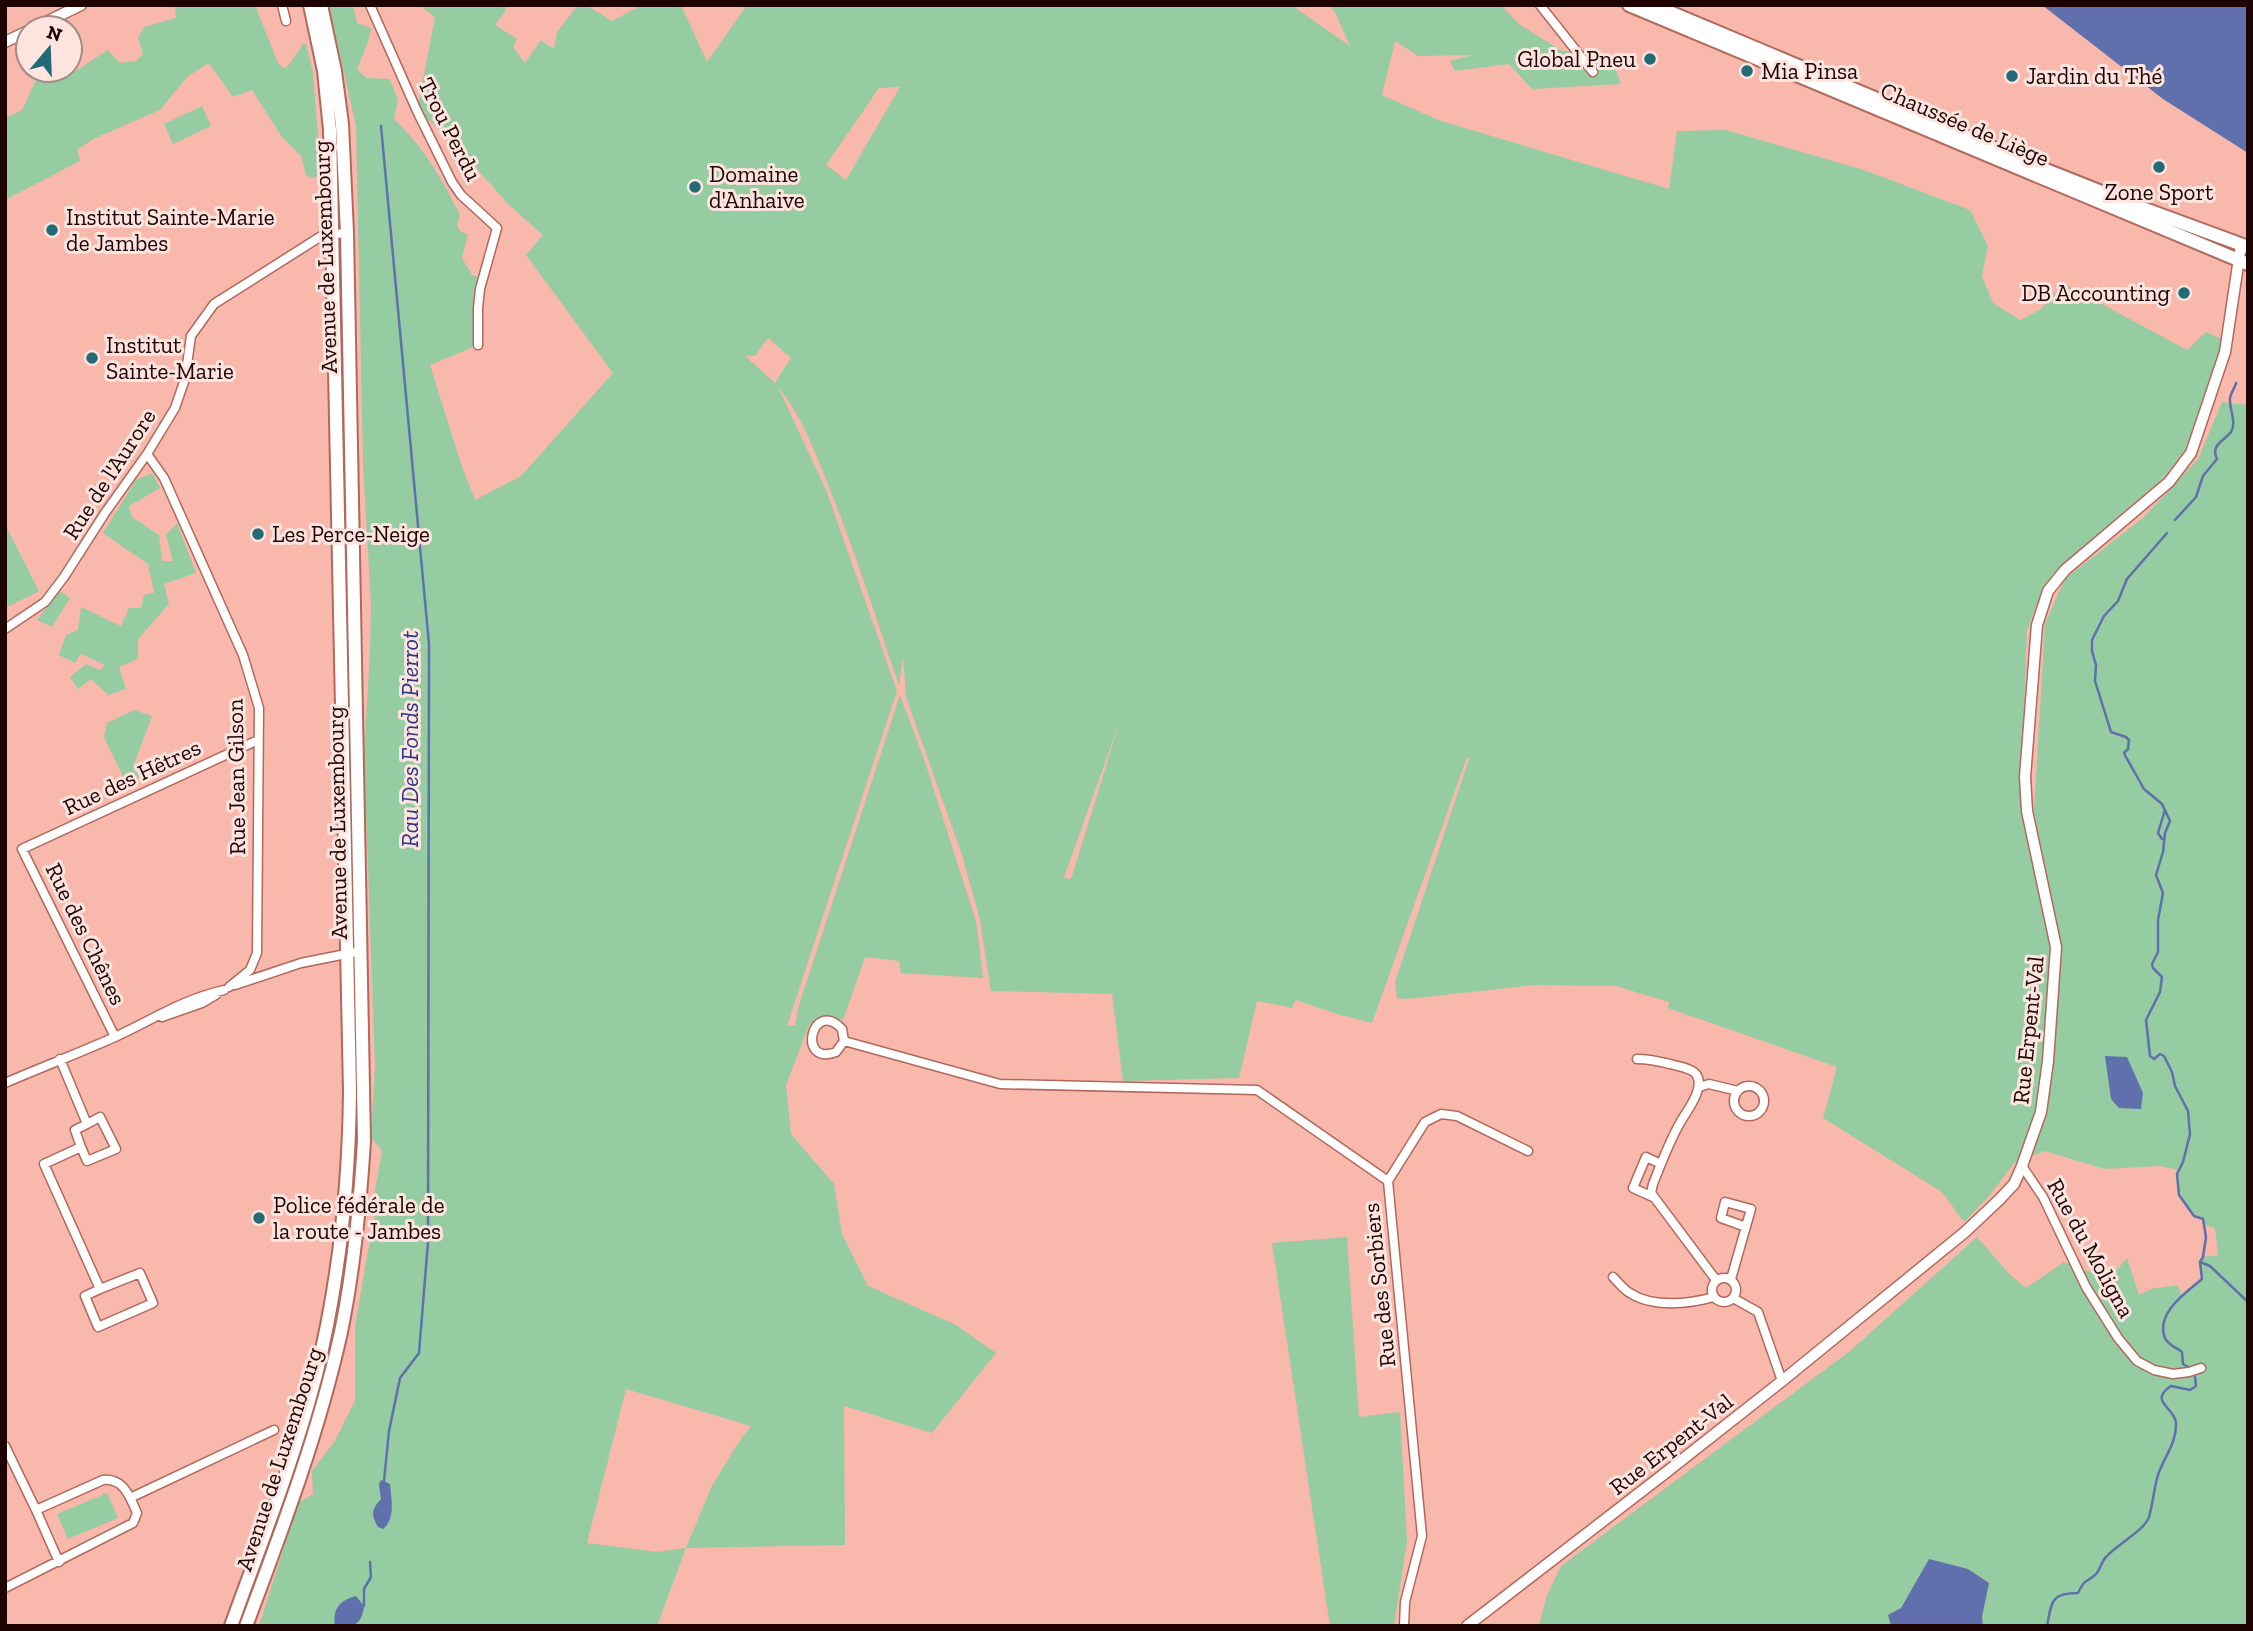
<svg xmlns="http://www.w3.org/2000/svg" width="2253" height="1631" viewBox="0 0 2253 1631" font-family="'Zilla Slab',serif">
<rect width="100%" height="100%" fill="#f8b8ab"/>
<path fill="#96cca2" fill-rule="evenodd" d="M175,5H255L278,63L284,68L288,66L303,44H306L313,73L321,174L313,178L306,175L301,156L282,137L252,90L233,97L209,63L187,77L160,110L93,139L77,150L80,161L5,200V118L22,110L40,71L68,76L108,50L120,63L136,61L143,54L138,38L144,27L176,18Z
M329,5H353L357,23L371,28L368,42L357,69L366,78L390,79L398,100L394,119C425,149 441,177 460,215L457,226L461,232L468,234L462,258L472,275L483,278L478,345L430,365L461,464L475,500L521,476L613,373L526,255L543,235L508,204L449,137L417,111L435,17L419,5H504L506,7L505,12L495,25L517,39L513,47L525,63L541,40L554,49L557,32L578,5H586L612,21L642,5H681L707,62L747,5H1270L1272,7L1291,5L1350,46L1334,10L1327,5H1501L1519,24L1562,51L1610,55L1621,84L1532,89L1509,64L1455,71L1450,61L1473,55L1418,56L1395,41L1382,95L1438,120L1669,189L1677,131L1726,130L1864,170L1970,210L1988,246L1982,276L1993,303L2020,320L2041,309L2063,283L2187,350L2206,332L2224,340L2185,450L2163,478L2061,566L2043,587L2027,631L2023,737L2022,814L2034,811L2045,623L2065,579L2144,517L2198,459L2222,402L2248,405V1626H1983L1982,1617L1988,1583L1901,1608L1889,1615L1891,1626H1539L1547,1595L1561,1566L1850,1351L1977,1237L2009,1274L2026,1288L2064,1262L2109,1279L2127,1258L2139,1295L2151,1289L2177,1285L2182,1295L2202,1279L2200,1262L2203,1257L2218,1255L2215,1228L2205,1225L2202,1219C2186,1214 2174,1186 2178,1170L2160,1166L2104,1169L2045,1151L2014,1163L1990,1195L1964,1222L1942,1192L1823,1118L1837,1067L1668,1008L1669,1002L1616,986L1536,985L1407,999L1397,998L1395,982L1469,759L1467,757L1372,1023L1337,1014L1296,1000L1292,1008L1257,1001L1239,1078L1123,1081L1112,994L991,991L980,920L963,858L906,697L903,657L899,685C875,615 853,545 825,477C812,445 800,413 778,387L826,490L897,691L787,1026L795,1025L799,1005L900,695L924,759L976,921L983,978L901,973L899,961L865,957L843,1020L830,1016H822L809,1025L786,1085L791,1134L834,1184L842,1234L868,1286L956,1325L996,1353L932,1433L844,1406L845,1545L686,1548L657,1626H259L298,1503L313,1494L312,1471L335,1441L355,1401V1326L368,1251L375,1222L374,1196L382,1151L371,1137L375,1066L364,754L370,652L371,604L363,463L356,126ZM900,87L846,180L826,165L879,88ZM768,338L791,358L775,383L745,356H755ZM1120,721L1071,879L1065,878L1064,877ZM626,1389L751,1426L736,1446L711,1488L686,1548L657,1552L587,1543Z
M202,106L211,126L173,144L164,124Z
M152,473L160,488L129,506L132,517L159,535L162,561H173L166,535L177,523L196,573L164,584L169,604L138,639V659L119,667L126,689L108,695L91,679L78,689L70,677L86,664L100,670L105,665L81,654L75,663L59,655L66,635L78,630L81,607L121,626L129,608H141L144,595L154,593L148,564L103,533L136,480Z
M5,524L39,591L5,608Z
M60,591L70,598L52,627L37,620Z
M134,710L152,716L134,764L139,780L128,787L104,737L107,723Z
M1347,1237L1359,1417L1400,1412L1407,1541L1394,1626H1330L1272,1243Z
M107,1493L118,1518L68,1539L57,1514Z"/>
<path fill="#5f70ad" d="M2042,5H2248V153L2163,99Z
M2105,1056L2127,1057L2143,1093L2141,1109L2119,1108L2111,1099Z
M381,1480L390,1484C391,1498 396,1519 383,1529L378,1527C371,1515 371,1510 381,1499L379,1484Z
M1929,1559L1968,1569L1989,1583L1982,1617L1983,1626H1891L1888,1615L1901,1608Z
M356,1596L364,1606C361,1627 354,1626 335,1626C332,1609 340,1600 356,1596Z"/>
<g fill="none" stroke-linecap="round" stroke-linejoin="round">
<path stroke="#5f70ad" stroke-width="2.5" d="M381,126L429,644L428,1242L419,1353L400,1378L389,1431L384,1481
M2175,520L2196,497L2203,476L2217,459C2210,445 2224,441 2231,432C2237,422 2229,409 2230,398C2231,392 2235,388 2236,383
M2167,533L2127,579L2118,601L2104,616L2092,640V651L2096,665L2095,681L2111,732L2126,737L2129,740L2128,749L2124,753L2126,757L2144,789L2162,804L2170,821L2165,833L2163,852L2156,875L2163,893L2158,920V952L2152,964L2153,968L2162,977L2160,992L2146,1020L2150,1056L2154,1059L2160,1054L2164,1056L2172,1072L2175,1086L2188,1111L2189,1123L2190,1134L2183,1162L2177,1174L2179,1195L2194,1216L2203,1219L2206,1237L2203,1257L2200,1262L2202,1279C2187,1292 2155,1313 2165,1338C2168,1345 2177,1348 2182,1352L2183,1364L2188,1367
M2162,839L2158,833L2165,810
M2200,1262L2210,1266L2248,1302
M364,1606V1589L371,1577L370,1562
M2047,1626C2052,1602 2050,1593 2078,1593C2086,1578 2084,1584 2095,1575C2100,1571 2101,1562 2106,1557C2116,1545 2145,1530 2149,1517C2153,1503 2154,1488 2158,1475C2164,1457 2176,1444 2176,1425C2177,1408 2147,1402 2171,1386L2190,1390L2196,1386L2195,1377"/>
<defs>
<path id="minor" d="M282,5L286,21
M370,5L417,111L452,182L461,195L497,228L480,289L478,308V345
M1540,5L1593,72
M147,454L164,478L243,655L259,708L257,953L250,970L229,987
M5,629L45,602L64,577L105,513L147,454L175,408L185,379L191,336L214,304L323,235L347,233
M235,985L301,963L361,951
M162,1017L202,1003L217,994
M115,1037L22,849L258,740
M844,1041L836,1052C796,1067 812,997 842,1029L844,1041L1000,1084L1257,1090L1388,1181L1422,1536L1405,1602L1404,1626
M60,1059L87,1124L75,1130L81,1147L44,1164L100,1289L140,1273L153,1303L98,1327L85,1296L100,1289
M1637,1059C1650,1059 1658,1061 1670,1064C1683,1068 1703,1068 1698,1089C1695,1102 1686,1112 1680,1123C1669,1142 1661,1164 1653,1184L1651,1193L1716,1280
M5,1083C42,1067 79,1053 115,1037C154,1019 181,1000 224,990
M1734 1101a15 15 0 1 1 30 0a15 15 0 1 1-30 0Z
M1699,1087L1709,1084L1738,1091
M81,1147L87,1161L116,1149L100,1117L87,1124
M2022,1166L2043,1197L2086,1287L2118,1338L2137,1361L2154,1370L2173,1374L2189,1372L2201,1368
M1388,1181L1425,1122L1441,1114L1457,1116L1528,1151
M1653,1197L1633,1188L1646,1157L1661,1164
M1613,1277C1618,1282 1624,1290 1630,1293C1653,1308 1689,1304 1714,1297
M1712 1290a12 12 0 1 1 24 0a12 12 0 1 1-24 0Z
M1731,1279L1751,1209L1725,1202L1721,1218L1746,1227
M1733,1298L1758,1312L1782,1381
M5,1446L36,1510
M130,1498L274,1430
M5,1588L133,1523L137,1513C130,1497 124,1478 103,1480L36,1510L59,1562"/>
<path id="tertiary" d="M34,28L81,5
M5,42L28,31
M1467,1626L1664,1474L1782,1381L1965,1232L2000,1199L2014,1184L2022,1166L2041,1112L2048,1061L2056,947L2027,811L2025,777L2037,625L2048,591L2065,570L2169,482L2191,453L2225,352L2241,245"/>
<path id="primary" d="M1629,5L2248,264
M1653,5L2046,170L2142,208L2248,247
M231,1626C261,1543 294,1460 316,1375C339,1282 349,1187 350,1091L330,130L324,71L310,5
M246,1626C282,1530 319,1432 341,1332C354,1269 360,1205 364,1141L347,233L342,124L335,71L321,5"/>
</defs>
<use href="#minor" stroke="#b2685b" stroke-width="11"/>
<use href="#tertiary" stroke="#b2685b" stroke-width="13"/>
<use href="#primary" stroke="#b2685b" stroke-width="16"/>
<use href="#minor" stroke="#fff" stroke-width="8"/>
<use href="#tertiary" stroke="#fff" stroke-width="10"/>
<use href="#primary" stroke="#fff" stroke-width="12"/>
</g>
<g fill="#216a76" stroke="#fde4df" stroke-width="2.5">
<circle cx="1650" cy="59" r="7"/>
<circle cx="1747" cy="71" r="7"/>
<circle cx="2012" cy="76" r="7"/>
<circle cx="2159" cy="167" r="7"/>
<circle cx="695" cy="187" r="7"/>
<circle cx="52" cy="230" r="7"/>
<circle cx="2184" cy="293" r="7"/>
<circle cx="92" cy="358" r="7"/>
<circle cx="258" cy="534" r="7"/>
<circle cx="259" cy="1218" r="7"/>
</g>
<g text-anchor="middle" stroke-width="6" stroke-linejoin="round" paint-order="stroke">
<g font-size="23" fill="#1d0402" stroke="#fde4df" text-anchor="start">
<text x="1636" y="67" text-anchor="end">Global Pneu</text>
<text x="1761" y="79">Mia Pinsa</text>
<text x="2026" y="84">Jardin du Thé</text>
<text x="709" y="182">Domaine<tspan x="709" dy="26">d'Anhaive</tspan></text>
<text x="2159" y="200" text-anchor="middle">Zone Sport</text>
<text x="66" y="225">Institut Sainte-Marie<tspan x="66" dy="26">de Jambes</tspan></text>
<text x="2170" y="301" text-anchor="end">DB Accounting</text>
<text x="106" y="353">Institut<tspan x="106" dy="26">Sainte-Marie</tspan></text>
<text x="272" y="542">Les Perce-Neige</text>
<text x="273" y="1213">Police fédérale de<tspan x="273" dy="26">la route - Jambes</tspan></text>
</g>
<g font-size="23" fill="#1d0402" stroke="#fde4df">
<text transform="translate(1965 124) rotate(23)" y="8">Chaussée de Liège</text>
<text transform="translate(450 129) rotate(63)" y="8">Trou Perdu</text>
<text transform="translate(325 257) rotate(-92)" y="8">Avenue de Luxembourg</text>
<text transform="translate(109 474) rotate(-57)" y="8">Rue de l'Aurore</text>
<text transform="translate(132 777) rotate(-25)" y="8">Rue des Hêtres</text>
<text transform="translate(236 777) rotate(-91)" y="8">Rue Jean Gilson</text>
<text transform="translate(337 823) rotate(-91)" y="8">Avenue de Luxembourg</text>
<text transform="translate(86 934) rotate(64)" y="8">Rue des Chênes</text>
<text transform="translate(2028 1030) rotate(-84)" y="8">Rue Erpent-Val</text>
<text transform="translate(2091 1248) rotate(61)" y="8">Rue du Moligna</text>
<text transform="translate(1379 1285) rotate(-96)" y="8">Rue des Sorbiers</text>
<text transform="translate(1671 1444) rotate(-38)" y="8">Rue Erpent-Val</text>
<text transform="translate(279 1459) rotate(-72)" y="8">Avenue de Luxembourg</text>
</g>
<g font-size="24" font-style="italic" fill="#2a3782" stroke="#fde4df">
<text transform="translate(410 739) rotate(-90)" y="8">Rau Des Fonds Pierrot</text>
</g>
</g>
<rect width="2253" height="1631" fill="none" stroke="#1d0402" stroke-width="14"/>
<g transform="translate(49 49) rotate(19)"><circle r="33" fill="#fde4df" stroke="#a38a87" stroke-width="2"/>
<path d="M0-5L12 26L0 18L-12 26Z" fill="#216a76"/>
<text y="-10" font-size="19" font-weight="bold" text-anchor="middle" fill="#1d0402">N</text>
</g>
</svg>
